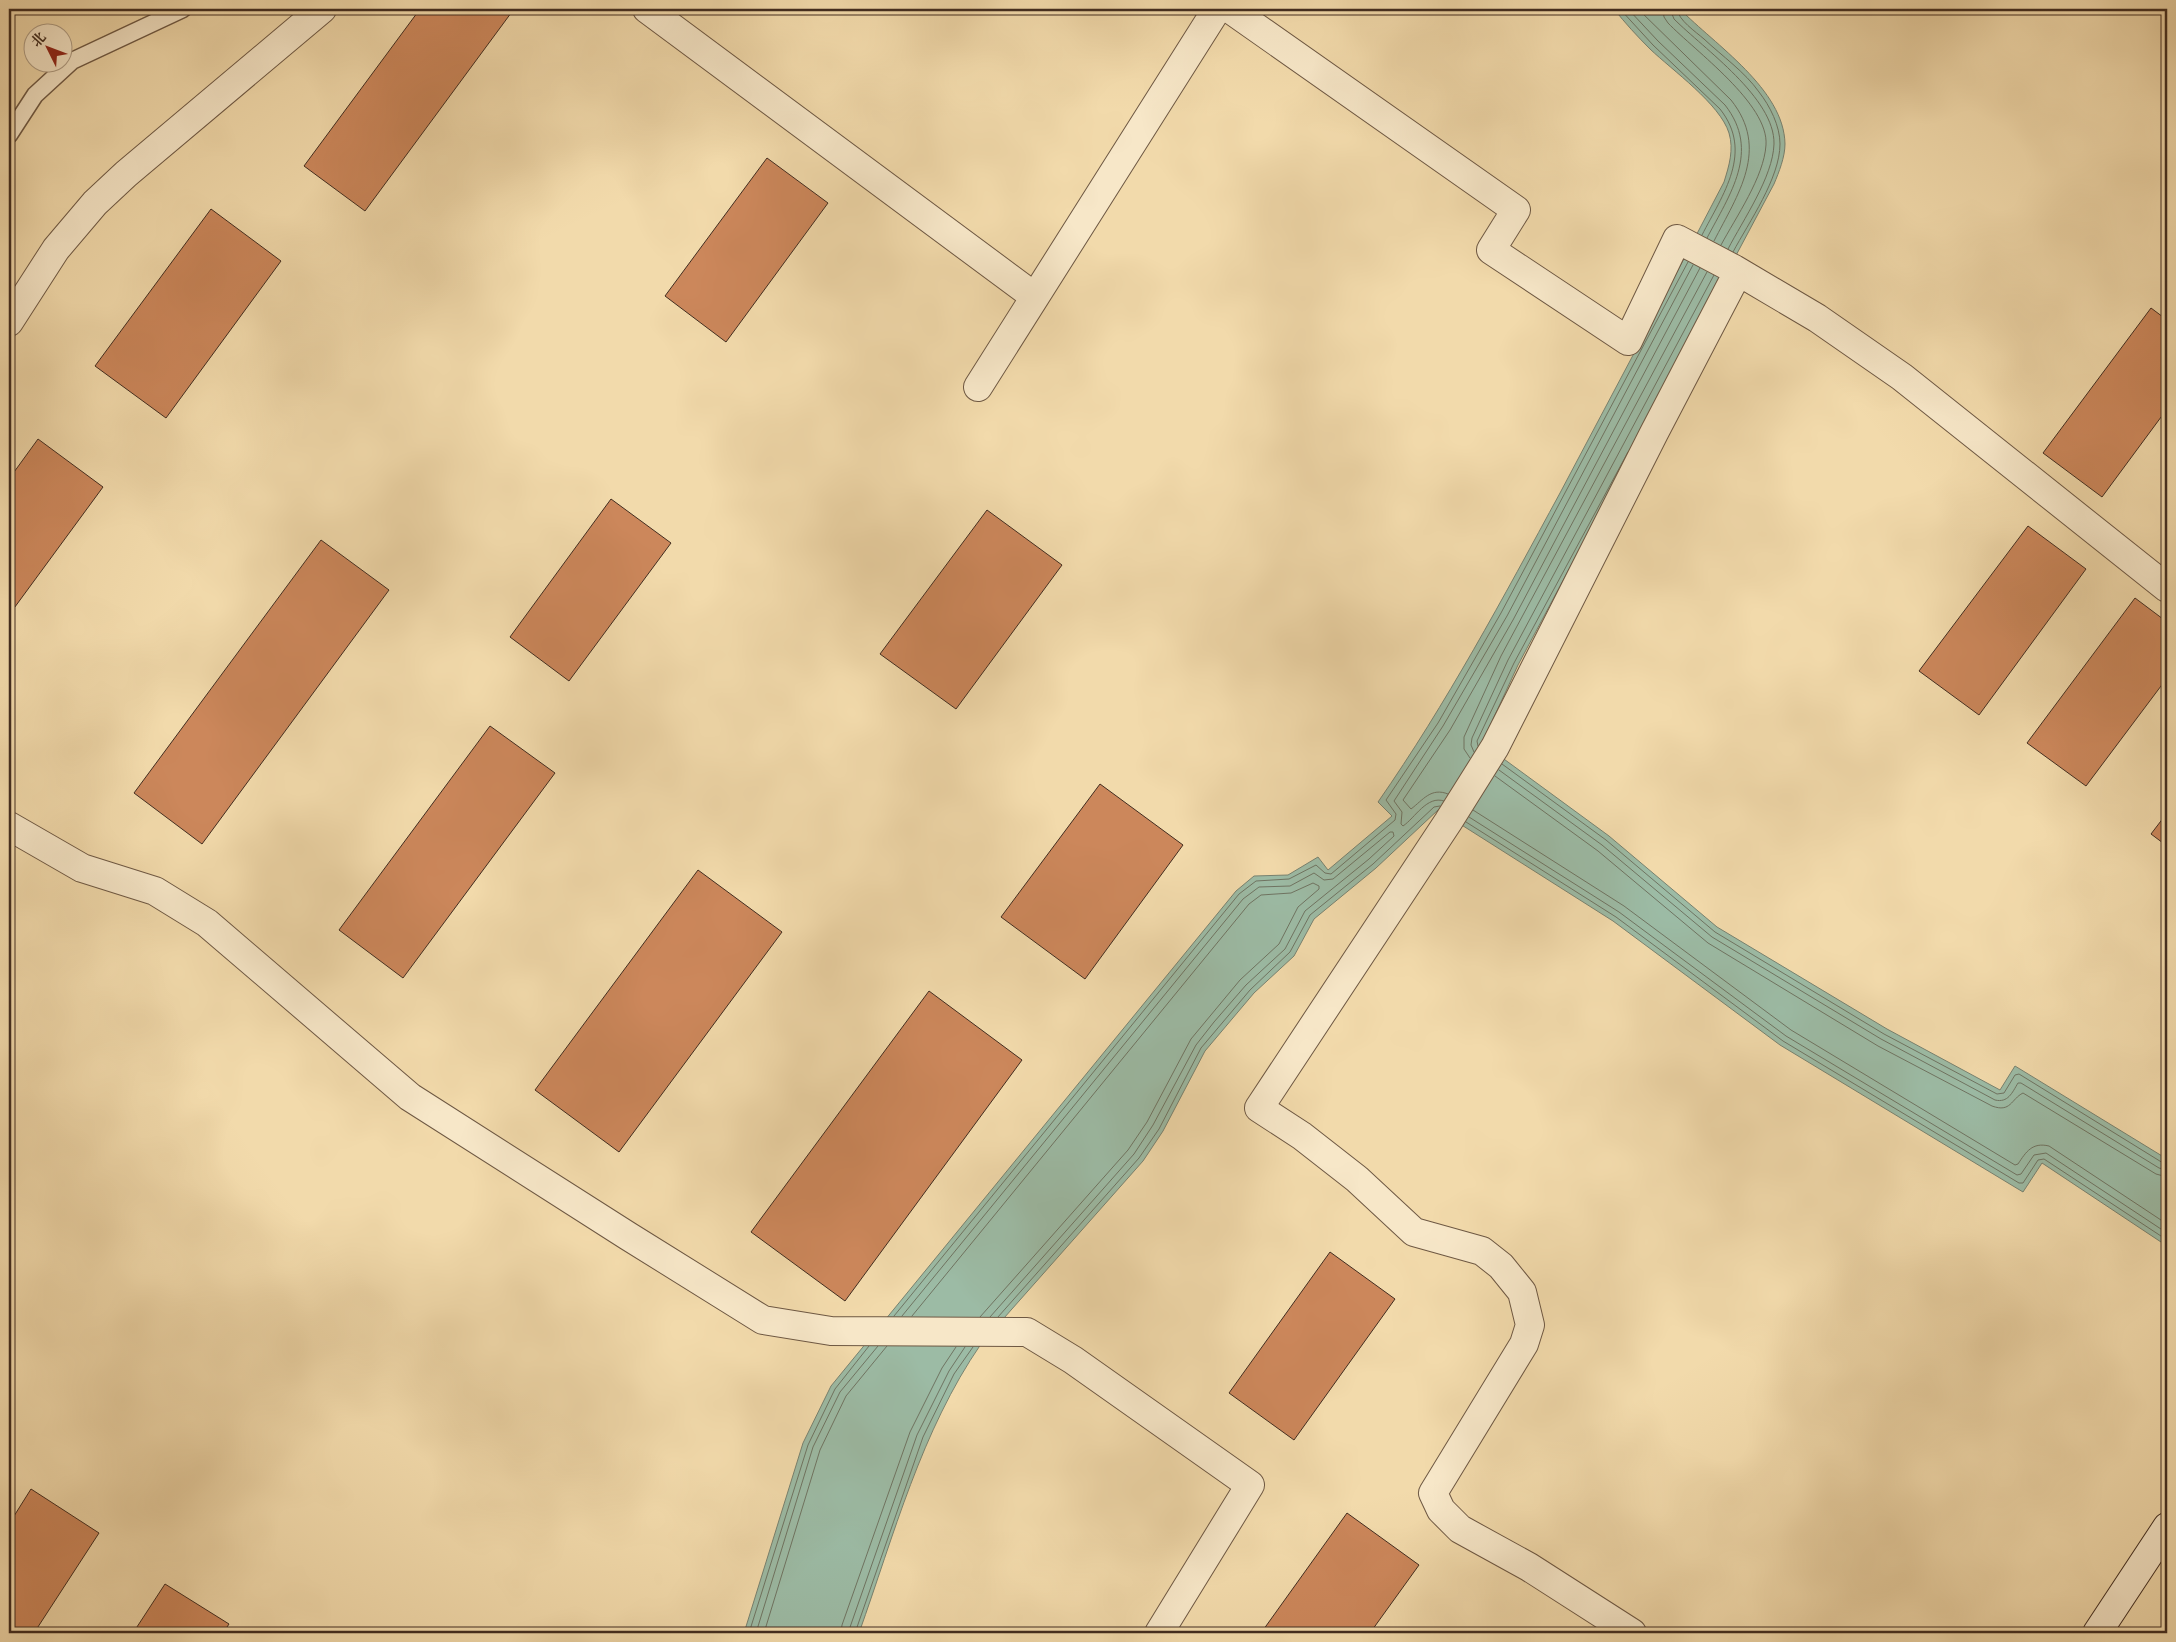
<svg xmlns="http://www.w3.org/2000/svg" width="2176" height="1642" viewBox="0 0 2176 1642" font-family="'IM FELL DW Pica','Noto Serif SC',serif">
<rect width="100%" height="100%" fill="#f2daab"/>
<filter id="stains"><feTurbulence type="fractalNoise" baseFrequency=".004" numOctaves="4"/><feColorMatrix values="0 0 0 0 .2 0 0 0 0 .09 0 0 0 0 .02 0 0 0 .5 -.17"/></filter>
<radialGradient id="worn" r=".72"><stop offset=".6" stop-color="#630" stop-opacity="0"/><stop offset="1" stop-color="#630" stop-opacity=".3"/></radialGradient>
<path fill="#9cbba5" stroke="#788270" d="M1614,9H1680C1715,45 1784,89 1785,144C1785,157 1779,172 1774,184L1518,665L1482,743L1609,836L1717,927L1887,1029L2000,1090L2015,1066L2167,1159V1246L2042,1163L2023,1192L1780,1045L1613,921L1438,810L1376,868L1314,919L1294,956L1254,993L1205,1051L1163,1131L1143,1161L981,1344C921,1431 894,1535 859,1633H744L803,1443L831,1386L1236,891L1254,876L1288,875L1318,857L1328,870L1392,816L1378,802C1447,703 1503,598 1560,493C1615,389 1670,286 1724,182C1729,166 1734,150 1729,133C1720,104 1672,70 1650,49C1637,36 1625,23 1614,9Z"/>
<g fill="none" stroke-linecap="round" stroke-linejoin="round">
<path stroke="#6f7462" stroke-width="1" d="M1620,9L1653,45L1720,109C1754,152 1723,194 1702,235
M1628,9L1658,41L1725,105C1761,151 1730,194 1707,238
M1638,9L1731,100C1770,149 1738,194 1714,241
M1663,9L1664,17L1668,23C1695,51 1769,104 1766,145C1764,177 1736,217 1721,245
M1670,9L1674,19C1704,49 1775,98 1774,144C1773,177 1743,220 1728,249
M1677,9C1678,20 1696,32 1704,39C1722,56 1745,72 1759,92C1770,106 1780,126 1780,144C1780,178 1749,222 1733,252
M1478,746L1477,741L1514,663L1628,452
M1474,752L1471,745L1472,738L1508,660L1714,275
M1470,758L1464,749V737L1501,656L1707,272
M1502,764L1606,840L1715,932L1884,1034L1997,1094L2004,1093L2015,1075L2019,1074L2163,1163H2167
M1499,770L1602,845L1712,937L1881,1039L1995,1100C2008,1103 2012,1093 2018,1083H2021L2159,1168L2167,1170
M1495,776L1598,851L1708,943L1878,1046L1992,1106C2011,1113 2011,1099 2023,1093L2156,1174L2167,1177
M1448,794C1431,787 1423,800 1411,809L1403,800L1450,730L1513,620L1700,268
M1444,801C1427,795 1415,818 1403,826L1401,824L1402,812L1394,801L1443,726L1507,616L1693,265
M1473,810L1624,906L1791,1030L2015,1165L2018,1164C2026,1152 2032,1142 2049,1146L2167,1224
M1469,817L1619,912L1786,1036L2017,1175L2021,1174L2034,1155L2046,1153L2167,1233
M1466,822L1616,917L1783,1041L2019,1183H2023L2038,1160L2044,1159L2167,1240
M894,1316L1239,894L1256,881L1289,879L1316,865L1325,873L1331,874L1395,820L1396,814L1386,800L1438,723L1501,613L1688,262
M902,1316L1243,899L1259,887L1290,886L1314,873L1324,880L1333,879L1390,832H1393L1394,836L1369,859L1305,911L1285,949L1246,985L1214,1022L1196,1045L1153,1125L1134,1154L990,1317
M912,1316L1249,904L1261,895L1291,893L1313,883L1319,886V889L1298,907L1279,944L1240,980L1191,1039L1147,1122L1128,1150L980,1317
M998,1317L1139,1158L1159,1129L1201,1048L1250,990L1290,952L1310,915L1373,864L1434,807L1440,806
M749,1633L808,1445L835,1389L869,1346
M756,1633L813,1447L840,1392L878,1346
M764,1633L820,1450L846,1396L887,1346
M841,1633L842,1625L910,1432L942,1368L956,1347
M848,1633L917,1435L949,1371L965,1347
M855,1633L923,1437L954,1374L973,1347"/>
</g>
<path fill="#cc875b" stroke="#422d20" d="M420,9H514L365,211L304,166Z
M767,158L828,203L726,342L665,296Z
M211,209L281,261L166,418L95,366Z
M2151,308L2167,320V409L2102,497L2043,453Z
M38,439L103,487L9,615V479Z
M611,499L671,543L569,681L510,637Z
M987,510L1062,565L956,709L880,654Z
M2028,526L2086,569L1979,715L1919,671Z
M321,540L389,590L202,844L134,793Z
M2135,598L2167,622V678L2086,786L2027,743Z
M490,726L555,773L403,978L339,930Z
M1100,784L1183,845L1085,979L1001,917Z
M2167,813V846L2151,834Z
M698,870L782,932L619,1152L535,1090Z
M929,991L1022,1060L845,1301L751,1232Z
M1330,1252L1395,1299L1294,1440L1229,1393Z
M31,1489L99,1533L34,1633H9V1524Z
M1347,1513L1419,1565L1370,1633H1261Z
M165,1584L229,1624L223,1633H133Z"/>
<g fill="none" stroke-linecap="round" stroke-linejoin="round">
<defs>
<path id="lane" d="M9,135L35,95L72,61L183,9"/>
<path id="street" d="M647,9L1035,297
M1230,9L1516,210L1491,250L1628,341L1677,239L1734,269L1817,318L1902,377L2167,588
M9,322L56,249L95,203L126,174L322,9
M978,387L1217,9
M9,826L82,868L155,891L207,923L410,1097L628,1236L763,1320L831,1331L1027,1332L1073,1360L1250,1485L1159,1633
M1632,1633L1529,1567L1460,1529L1441,1510L1433,1493L1524,1344L1530,1325L1522,1292L1501,1266L1482,1251L1414,1232L1357,1179L1302,1136L1259,1108L1448,822L1495,747L1654,433L1738,272"/>
<path id="secondary" d="M2097,1633L2167,1527"/>
</defs>
<use href="#lane" stroke="#6e5843" stroke-width="19"/>
<use href="#street" stroke="#6e5843" stroke-width="30"/>
<use href="#secondary" stroke="#422d20" stroke-width="30"/>
<use href="#lane" stroke="#f7e7c8" stroke-width="16"/>
<use href="#street" stroke="#f7e7c8" stroke-width="28"/>
<use href="#secondary" stroke="#f7e7c8" stroke-width="28"/>
</g>
<rect width="2176" height="1642" fill="none" stroke="#f2daab" stroke-width="30"/>
<rect x="10" y="10" width="2156" height="1622" fill="none" stroke="#422d20" stroke-width="2.5"/>
<rect x="15" y="15" width="2146" height="1612" fill="none" stroke="#422d20"/>
<g transform="translate(48 48) rotate(312)"><circle r="24" fill="#f7e7c8" stroke="#af9d85"/>
<path d="M0-4L9 19L0 12L-9 19Z" fill="#8f2418"/>
<text y="-8" font-size="14" font-weight="bold" text-anchor="middle" fill="#422d20">北</text>
</g>
<rect width="100%" height="100%" filter="url(#stains)"/>
<rect width="100%" height="100%" fill="url(#worn)"/>
</svg>
